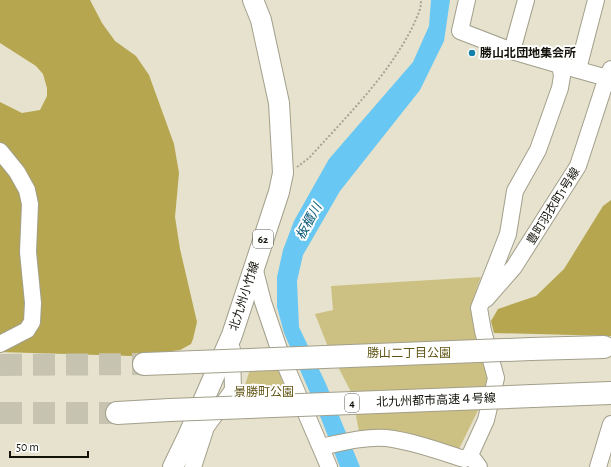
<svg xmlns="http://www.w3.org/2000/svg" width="611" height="467" viewBox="0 0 611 467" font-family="'Alegreya Sans','Noto Sans JP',sans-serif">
<rect width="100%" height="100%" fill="#e6e2cd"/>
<path fill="#ccc183" d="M481,277C478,285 474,295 473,304C469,326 484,364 490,386L458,451L359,432L352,394L328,347L315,314L333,310L331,286Z
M256,350L278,367L291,409L235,417Z"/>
<path fill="#b5a64f" d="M0,0H90L102,23L115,41L136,56L149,75L174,144L179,173L175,217L180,249L197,322L193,339L191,344L180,350L132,356L0,352V102L22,113L40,110L47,96V88L43,74L36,66L0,43Z
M611,200V336L494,333L491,321L498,309L536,296L564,269L603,206Z"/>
<path fill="#68c7f3" d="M431,0H450L444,41L420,90L340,191L303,255L297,281L299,327L326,384L360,467H340L320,416L284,333L277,307V277L283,250L294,221L329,159L413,62L429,26Z"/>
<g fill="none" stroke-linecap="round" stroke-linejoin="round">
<path stroke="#c6c3b0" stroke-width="22" stroke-dasharray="22 11" stroke-linecap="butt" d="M0,365L144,364
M0,413H117"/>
<defs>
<path id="minor" d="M467,0L460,31L512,51L560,65L562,76L560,88L538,150L515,191L508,234L479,308L483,331L496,378L486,420L470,455L479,467
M512,51L526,0
M568,67L611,79
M578,69L596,0
M0,151L17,172L27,190L30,204L28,252L33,303L32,322L27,330L0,344
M254,267L263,302L281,355L329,467
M486,299L514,267L578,166L607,77L611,69
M321,447C340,443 366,436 386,438C412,441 439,451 464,459L470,455
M193,467L206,427L233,390L232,349
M598,467L611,424"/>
<path id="major" d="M173,467L188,436L232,335L279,192L283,173L279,103L261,20L253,0"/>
<path id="highway" d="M531,349L604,347
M144,364L197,362
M533,396L610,393
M117,413L170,410"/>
</defs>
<use href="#minor" stroke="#a29f8b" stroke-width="18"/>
<use href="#major" stroke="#a29f8b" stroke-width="22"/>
<use href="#highway" stroke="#a29f8b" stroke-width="24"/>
<path stroke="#a7a493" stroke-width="2" stroke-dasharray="2 2" stroke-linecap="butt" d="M297,167L309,158C346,117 388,76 413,26C417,16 421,11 421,0"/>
<use href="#minor" stroke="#fff" stroke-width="16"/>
<use href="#major" stroke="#fff" stroke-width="20"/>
<use href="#highway" stroke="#fff" stroke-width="22"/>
<defs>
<path id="highway-bridge" d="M197,362L531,349
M170,410L533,396"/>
</defs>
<use href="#highway-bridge" stroke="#a29f8b" stroke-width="24" stroke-linecap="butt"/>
<use href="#highway-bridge" stroke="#fff" stroke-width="22"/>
</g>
<circle fill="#1480a9" stroke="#fff" stroke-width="1.5" cx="472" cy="53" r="4"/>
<g text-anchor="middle" stroke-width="4" stroke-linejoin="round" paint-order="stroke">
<g fill="#fff" stroke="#5a5a54" stroke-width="1">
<rect x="253" y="230" width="20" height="18" rx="3"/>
<rect x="345" y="394" width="14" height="18" rx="3"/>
</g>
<g font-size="11" font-weight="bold" fill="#14130b">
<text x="263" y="243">62</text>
<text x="352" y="407">4</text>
</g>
<g font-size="12" font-weight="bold" fill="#14130b" stroke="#fff" text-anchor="start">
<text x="480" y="57">勝山北団地集会所</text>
</g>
<g font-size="12" fill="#14130b" stroke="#fff">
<text transform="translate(553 206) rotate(-58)" y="4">豊町羽衣町1号線</text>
<text transform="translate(244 296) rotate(-72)" y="4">北九州小竹線</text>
<text transform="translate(436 400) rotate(-2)" y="4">北九州都市高速４号線</text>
</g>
<g font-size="12" fill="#5f5412" stroke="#fff">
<text x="409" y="357">勝山二丁目公園</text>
<text x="264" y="396">景勝町公園</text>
</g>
<g font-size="13" font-style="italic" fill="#065774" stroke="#fff">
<text transform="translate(308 221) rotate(-61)" y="5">板櫃川</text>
</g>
</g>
<path d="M10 451v6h78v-6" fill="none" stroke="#14130b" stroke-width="2"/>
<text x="16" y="451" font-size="12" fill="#14130b" stroke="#ffffff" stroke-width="3" paint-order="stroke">50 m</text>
</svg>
